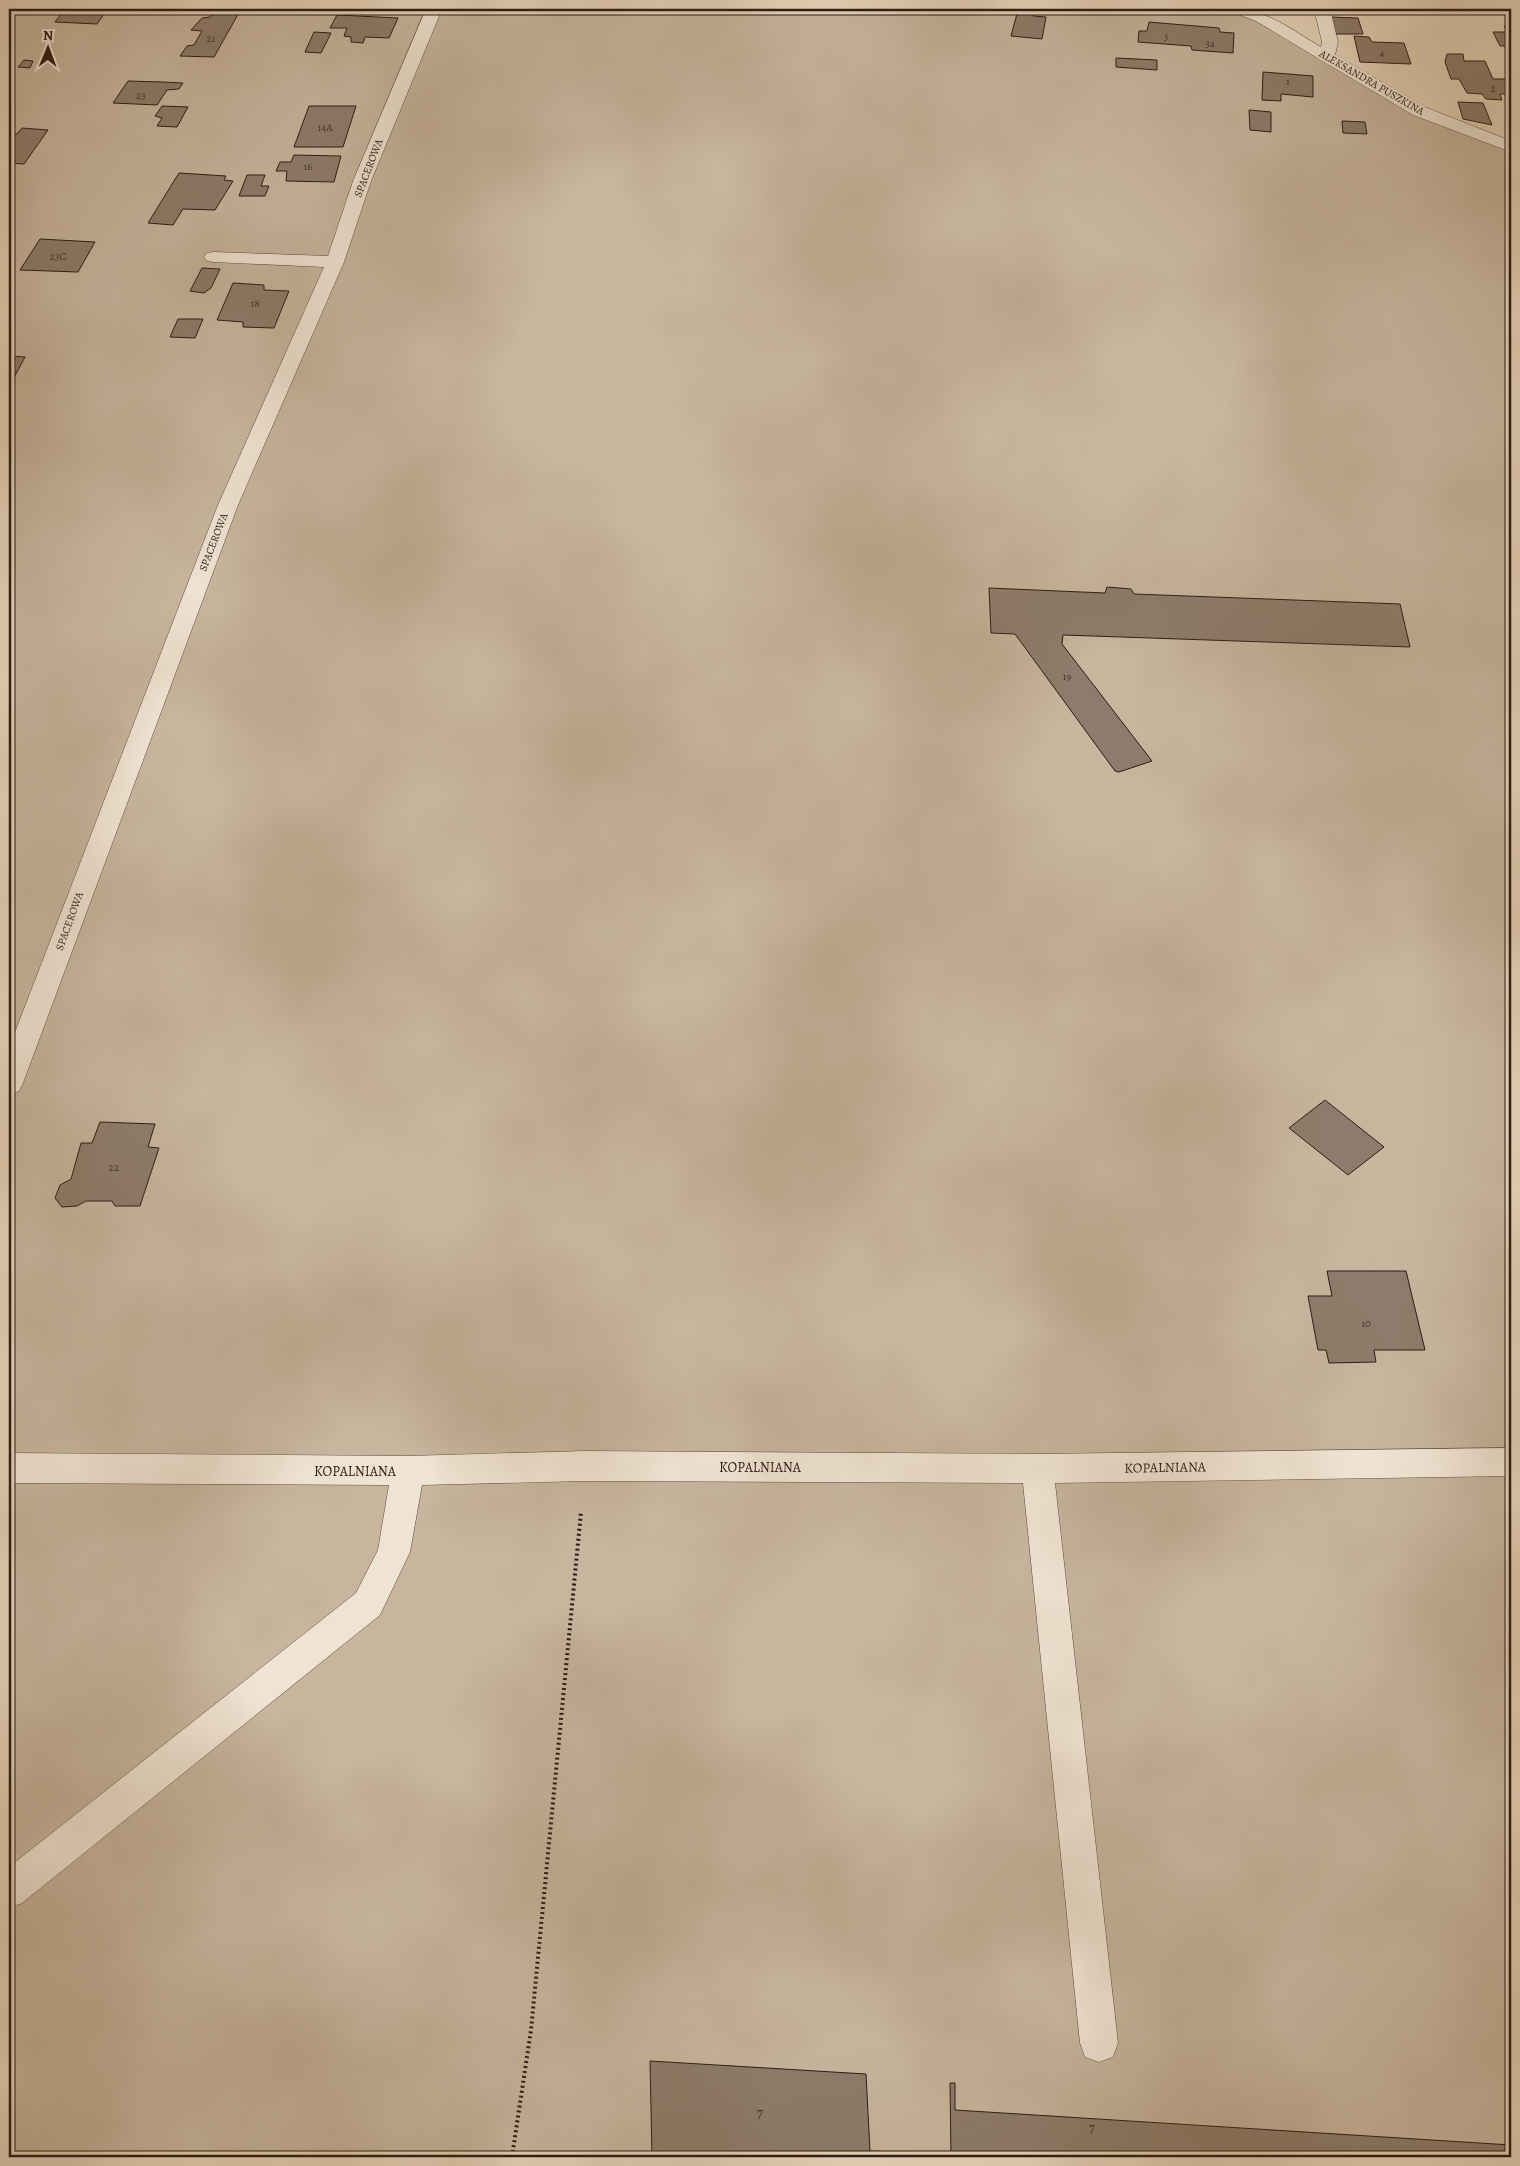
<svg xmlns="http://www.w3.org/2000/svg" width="1520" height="2166" viewBox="0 0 1520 2166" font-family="Alegreya,serif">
<rect width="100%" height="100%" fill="#e6d4ba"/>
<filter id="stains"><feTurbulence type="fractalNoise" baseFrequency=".004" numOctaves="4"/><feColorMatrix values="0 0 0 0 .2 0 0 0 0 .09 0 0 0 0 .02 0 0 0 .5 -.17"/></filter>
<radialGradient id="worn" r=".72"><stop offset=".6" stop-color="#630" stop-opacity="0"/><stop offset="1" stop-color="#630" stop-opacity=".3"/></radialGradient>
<path fill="#c7b59e" stroke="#7a685a" d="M9,9H1248L1377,86L1511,146V2157H9Z"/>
<path fill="#8d7c6b" stroke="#2d1c16" d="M65,9H89L107,10L97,24L55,22Z
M201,9H241L214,57L180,56L187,46L194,45L202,31L191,30L202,18L210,17L213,13L199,11Z
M1018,10L1033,11V16L1046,17L1042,39L1011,36Z
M337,15L398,18L389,38L365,37L363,43L351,42V37L344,36L347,28H330Z
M1331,17L1358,18L1363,34H1335Z
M1149,22L1219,28L1220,32L1234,33L1233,53L1192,50L1191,46L1138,42L1139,31H1147Z
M1504,26H1511V46H1500L1493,32H1507Z
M314,32L331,33L321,53L305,52Z
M1354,36L1369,37L1372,42L1404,43L1411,64L1360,62Z
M1447,54H1463L1464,61H1485L1493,79H1511V94H1500L1502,100L1486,99L1482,94L1467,93L1459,79H1451L1445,62Z
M1116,58L1157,60V70L1116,67Z
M24,60L33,61L30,68L18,67Z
M1263,72L1313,76V97L1281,94V101L1262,100Z
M128,81L162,82L183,83L179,89L167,90L157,105L113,103Z
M1458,102L1483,103L1492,125L1463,119Z
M162,106L188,107L177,127L157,126L162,118L155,116Z
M309,106H356L343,147H294Z
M1249,110L1271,112V132L1250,130Z
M1342,121L1365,122L1367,134L1343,133Z
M22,128L48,130L24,164L9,163V134H17Z
M294,155L341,156L334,182L286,181L287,171H276L280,162H291Z
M179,173L226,176L224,180L233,181L215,210L183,209L173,225L148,223Z
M247,175H265L261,186H269L265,196H239Z
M40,239L95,242L78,272L20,270Z
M202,268L220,269L211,288L204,293L190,291Z
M233,283L264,285V290L289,291L274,328L243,327V322L217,320Z
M178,319H203L195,338L170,337Z
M9,356L25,357L9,387Z
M1107,587L1131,589L1134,594L1400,604L1410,647L1063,635L1062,644L1152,761L1119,772L1115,771L1015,634L991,633L989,588L1105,593Z
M1325,1100L1384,1147L1348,1175L1289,1128Z
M100,1122L155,1124L148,1147L159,1148L140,1206H115L112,1201H86L77,1206L62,1207L55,1198L60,1185L71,1179L81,1143H92Z
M1327,1271H1406L1425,1350H1374L1376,1362L1329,1363L1326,1350H1318L1308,1296H1332Z
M650,2061L866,2074L870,2151L926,2153L927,2157H652Z
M950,2083H955V2110L1511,2145V2157H951Z"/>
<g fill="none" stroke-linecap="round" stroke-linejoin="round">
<defs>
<path id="minor" d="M426,9H442L371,181L344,262L238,505L23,1083L19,1091L9,1094V1048L218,505L324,267L213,262L207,261L204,257L207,253L213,252L328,256L353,181Z
M1229,9C1264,7 1292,30 1321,47L1322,42L1314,9H1330L1338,42L1335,55L1425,107L1511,141V152L1413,115L1256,21L1232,12Z
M1511,1448V1476L1055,1483L1118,2043L1113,2057L1099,2062L1085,2057L1080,2043L1023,1483L585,1481L422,1485L410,1552L380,1615L22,1903L9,1908V1867L356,1593L378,1550L389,1485L9,1483V1453L408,1456L585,1451L1037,1454Z"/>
</defs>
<use href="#minor" stroke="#5b4a3f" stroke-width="1"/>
<path stroke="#2d1c16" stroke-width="4" stroke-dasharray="2 3" stroke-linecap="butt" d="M512,2157L531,2030L581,1512"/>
<use href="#minor" fill="#efe3d2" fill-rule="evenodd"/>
</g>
<g text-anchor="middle" stroke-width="4.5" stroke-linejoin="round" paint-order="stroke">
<g font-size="11" fill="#45342b">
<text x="1166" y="40">3</text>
<text x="211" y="42">21</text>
<text x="1210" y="47">3a</text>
<text x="1382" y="57">4</text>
<text x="1288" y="85">1</text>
<text x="1493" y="92">2</text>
<text x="141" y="99">23</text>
<text x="325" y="131">14A</text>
<text x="308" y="170">16</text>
<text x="58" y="260">23C</text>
<text x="255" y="307">18</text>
<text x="1067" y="680">19</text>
<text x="114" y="1171">22</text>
<text x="1366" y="1327">10</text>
</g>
<g font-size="11" fill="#2d1c16" stroke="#efe3d2">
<text transform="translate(1372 82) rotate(30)" y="4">ALEKSANDRA PUSZKINA</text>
<text transform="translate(368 168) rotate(-69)" y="4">SPACEROWA</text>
<text transform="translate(213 542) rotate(-69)" y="4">SPACEROWA</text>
<text transform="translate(69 921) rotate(-70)" y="4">SPACEROWA</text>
</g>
<g font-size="14" fill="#2d1c16" stroke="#efe3d2">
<text x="760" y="1472">KOPALNIANA</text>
<text transform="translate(1165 1467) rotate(-1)" y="5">KOPALNIANA</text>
<text x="355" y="1476">KOPALNIANA</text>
</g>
<g font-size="14" fill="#45342b">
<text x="760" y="2118">7</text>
<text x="1092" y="2133">7</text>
</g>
</g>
<rect width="1520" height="2166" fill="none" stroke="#e6d4ba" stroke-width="30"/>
<rect x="10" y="10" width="1500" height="2146" fill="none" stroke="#2d1c16" stroke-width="2.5"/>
<rect x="15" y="15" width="1490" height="2136" fill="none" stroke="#2d1c16"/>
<g transform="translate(48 48) rotate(1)" stroke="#efe3d2" stroke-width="4" paint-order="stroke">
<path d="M0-4L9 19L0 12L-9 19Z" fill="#2d1c16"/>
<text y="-8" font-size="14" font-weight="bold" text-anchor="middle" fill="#2d1c16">N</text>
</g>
<rect width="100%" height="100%" filter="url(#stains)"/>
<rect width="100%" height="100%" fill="url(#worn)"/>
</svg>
